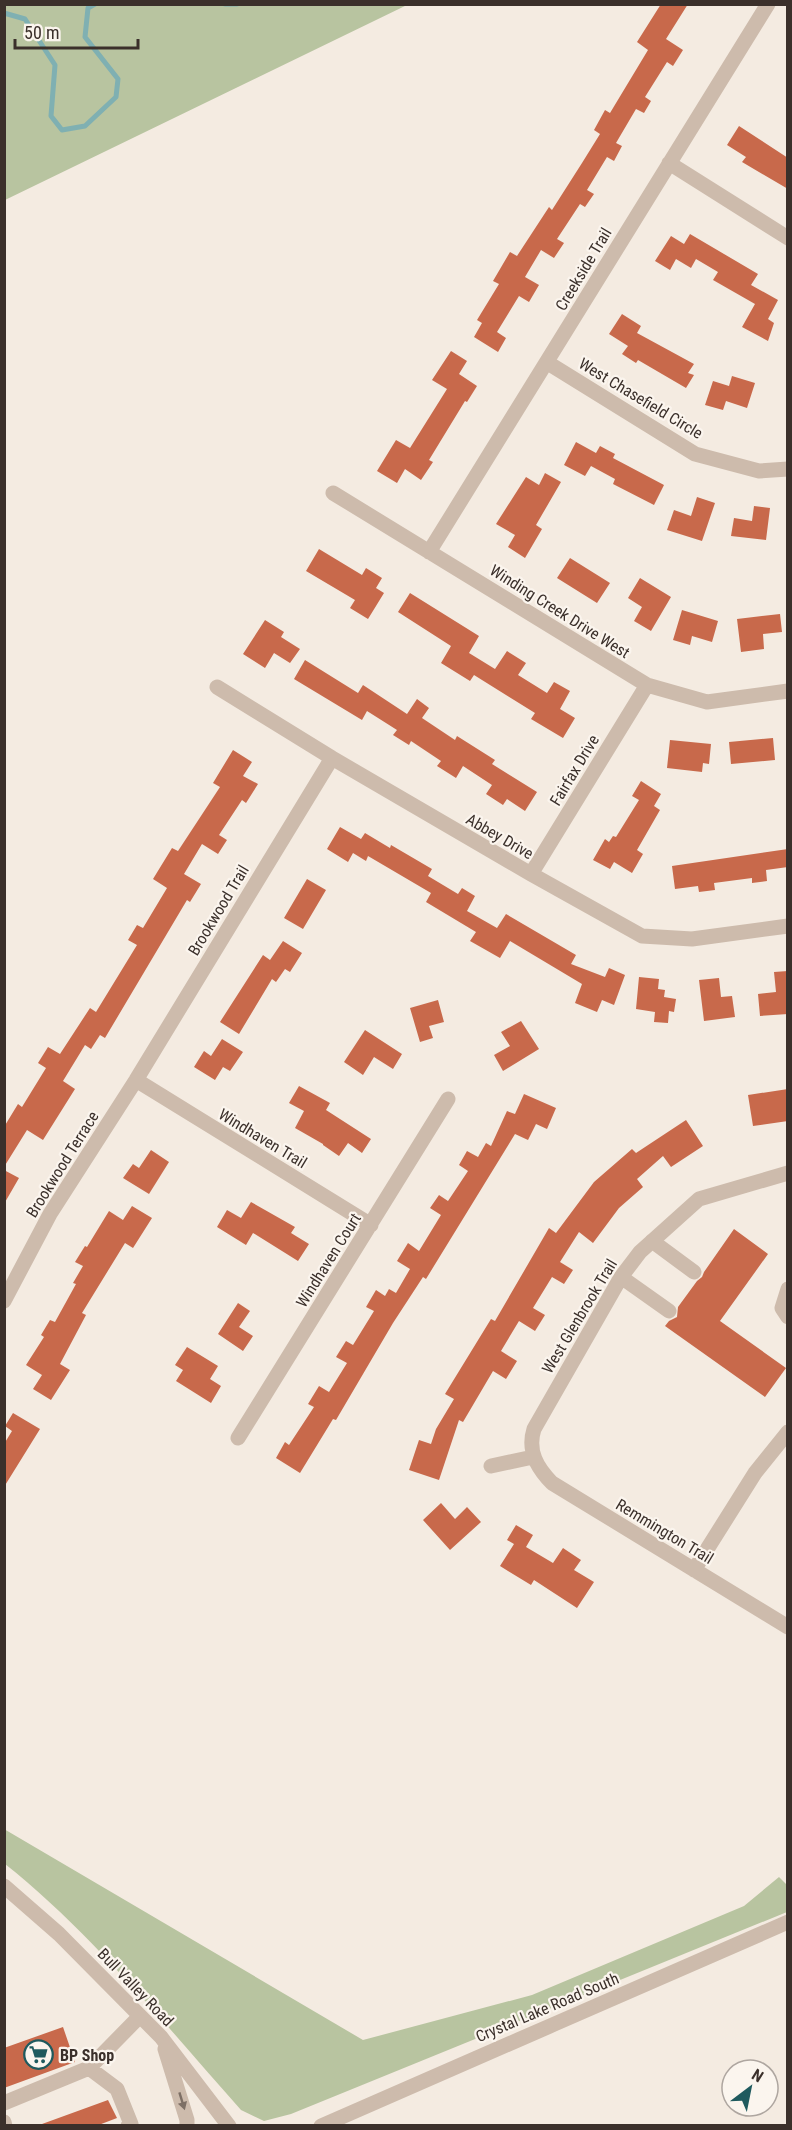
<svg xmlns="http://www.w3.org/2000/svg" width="792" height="2130" viewBox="0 0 792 2130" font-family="'Roboto Condensed',sans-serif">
<rect width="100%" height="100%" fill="#f4ebe1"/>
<path fill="#b8c4a0" d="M5,4H407V5L5,200Z
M4,1829L363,2040L532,1995L744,1906L779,1877L787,1885V1912L291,2114L264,2121L241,2110C167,2027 91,1932 5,1864Z"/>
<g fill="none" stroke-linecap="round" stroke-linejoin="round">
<path stroke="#7fb0b2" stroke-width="5" d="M225,4H237
M4,13L25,19L55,65L51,116L62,130L85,126L116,97L118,79L85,37L88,8L95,4"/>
</g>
<path fill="#c8694b" d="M661,4H688L666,39L683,50L673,66L667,62L645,97L651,101L644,113L636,109L616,143L622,146L614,161L607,157L587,190L594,194L585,207L580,204L557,239L564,243L554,258L541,250L525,277L539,285L529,302L519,296L497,332L506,338L498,352L474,337L482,323L477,320L499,284L493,281L510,252L517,256L549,207L552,210L582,163L600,134L594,130L605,110L610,113L648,50L637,42Z
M739,126L788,158V189L742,162L746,157L727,145Z
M690,234L758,274L751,285L778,300L768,319L774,323L768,341L742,327L755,304L713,280L718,272L696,259L691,268L676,259L670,270L655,261L671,236L684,244Z
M622,314L641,326L637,333L694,364L688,373L694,375L686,388L638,360L636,363L622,354L628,346L609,334Z
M451,351L467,361L459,374L477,386L467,402L465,401L429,460L433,462L421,480L405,469L397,483L377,471L396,440L410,448L447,389L432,380Z
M732,376L755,383L747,408L726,401L723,410L705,405L713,381L729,386Z
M576,442L596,453L600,446L615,454L613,458L664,485L654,505L613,484L615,479L591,466L585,476L564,465Z
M545,473L561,482L536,525L542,529L525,558L508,547L515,535L496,524L526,477L539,485Z
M697,497L715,503L702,541L667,530L674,510L691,516Z
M754,506L770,508L766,540L731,536L734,518L752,521Z
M319,549L362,575L366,568L382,578L376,588L384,593L368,619L350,608L355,600L306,571Z
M570,558L610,583L597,603L557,578Z
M640,578L671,597L651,631L634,621L642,607L628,598Z
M410,593L479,636L469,653L495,669L507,651L526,663L518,675L547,693L554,682L570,691L560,709L575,718L563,738L531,719L535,713L474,675L470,681L441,663L451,646L398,612Z
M682,610L718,621L712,642L692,636L690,645L673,640Z
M780,614L782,632L763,634L764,649L741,652L737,619Z
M265,620L284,632L281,637L300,649L290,663L274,653L265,668L243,654Z
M305,660L358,693L363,685L407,714L417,699L429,708L422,718L455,740L457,736L495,760L492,764L537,792L525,811L507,799L503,805L486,794L492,785L463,766L456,778L437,766L441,761L411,741L409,745L393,735L397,730L367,711L362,720L294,679Z
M773,738L775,760L731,764L729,742Z
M670,740L711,744L709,764L703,763L702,772L667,768Z
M233,750L252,762L243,776L258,784L246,803L242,800L219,835L227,840L218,854L202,844L184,874L201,884L190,902L187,900L105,1038L100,1035L91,1049L85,1045L63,1081L75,1089L43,1140L27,1130L4,1167V1127L18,1104L22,1107L46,1068L38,1063L48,1047L60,1054L90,1008L96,1012L137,945L128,940L137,925L143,928L167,888L153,879L172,848L178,851L220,787L213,783Z
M641,781L661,794L654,806L660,810L637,850L643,854L632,873L614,862L610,869L593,860L605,839L609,842L613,836L616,837L639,800L632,796Z
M340,827L361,839L365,833L390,848L391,845L432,869L428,876L458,894L462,888L475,896L467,911L497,928L506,914L576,955L571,964L605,977L609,968L625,975L614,1005L602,1000L597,1012L575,1003L582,984L510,941L500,958L470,941L476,932L426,902L431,893L368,856L366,861L353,853L348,862L327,849Z
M788,849V867L766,870L767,881L752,883V878L714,883L715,890L699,892L698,886L675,889L672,866Z
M307,879L326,890L303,929L284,918Z
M283,941L302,953L290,972L285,969L276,982L272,979L239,1034L220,1022L263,955L270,960Z
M788,971V1014L760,1016L758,994L776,992L774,972Z
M639,977L659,979L658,989L665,990L664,997L676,999L674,1012L669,1011L668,1023L654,1022L655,1012L636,1009Z
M719,978L721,997L732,996L735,1017L704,1021L699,980Z
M438,1000L444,1022L429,1026L433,1038L420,1042L410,1008Z
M521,1021L539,1049L503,1071L494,1055L510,1046L501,1032Z
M365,1030L402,1054L393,1069L374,1057L363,1075L344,1062Z
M222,1039L243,1052L230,1071L223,1067L215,1080L194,1067L204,1051L211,1056Z
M299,1086L330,1103L326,1110L371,1139L362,1153L348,1143L339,1156L323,1145V1144L295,1128L304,1111L289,1103Z
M788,1089V1121L753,1126L748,1095Z
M524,1094L556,1108L547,1129L536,1124L528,1140L515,1134L426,1279L423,1277L393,1323L336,1420L333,1419L300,1473L276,1458L285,1442L289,1445L314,1407L308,1404L319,1386L329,1392L347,1363L336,1357L346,1341L353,1345L374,1311L366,1307L376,1290L385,1296L389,1289L396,1293L410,1269L397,1261L408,1243L419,1251L441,1215L430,1208L439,1195L448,1201L468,1171L459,1165L467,1151L478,1157L486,1143L491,1146L507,1111L515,1114Z
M686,1120L703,1146L671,1167L663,1156L637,1179L643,1187L619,1208L593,1243L579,1232L560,1262L573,1270L564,1284L552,1277L533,1308L545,1315L535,1331L519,1321L501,1351L517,1361L506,1379L493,1371L463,1422L459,1420L439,1480L409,1470L419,1440L431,1444L436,1429L454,1399L445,1394L491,1319L495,1321L549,1228L556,1233L594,1182L632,1149L636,1153Z
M151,1150L169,1162L149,1194L123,1178L133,1164L139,1168Z
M4,1170L19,1178L4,1204Z
M251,1202L295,1227L291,1233L309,1244L298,1261L253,1233L246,1245L217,1227L227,1210L241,1218Z
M132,1206L152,1218L133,1248L125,1243L82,1313L86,1315L60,1364L70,1370L51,1400L33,1389L42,1375L26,1365L44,1337L41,1335L50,1320L55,1322L76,1284L73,1283L83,1266L75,1262L85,1246L87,1247L109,1211L123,1220Z
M734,1229L768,1254L720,1321L786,1368L765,1397L665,1326L669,1321L677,1317L678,1307L697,1281L702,1277L704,1272Z
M238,1303L250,1311L239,1327L253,1336L243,1351L218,1334Z
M187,1347L218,1366L210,1379L221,1386L211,1403L176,1381L183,1370L175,1365Z
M13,1413L40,1429L4,1487V1444L12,1431L5,1426Z
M441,1503L455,1519L467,1507L481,1522L450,1550L423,1520Z
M516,1525L533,1535L526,1547L553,1563L563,1548L581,1560L574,1570L594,1582L577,1608L534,1580L531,1585L500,1566L514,1544L507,1540Z
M63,2027L75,2062L4,2088V2048Z
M108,2100L117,2118L96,2126H42V2124Z"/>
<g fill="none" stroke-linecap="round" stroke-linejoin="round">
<path stroke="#cdbbac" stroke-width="15" d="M669,163L788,238
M548,363L695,454L759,471L788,469
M333,493L647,685L707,702L788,691
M429,552L768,4
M217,687L332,758L531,874L642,936L692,939L788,926
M531,874L647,685
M136,1080L371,1225
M788,1173L699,1199L640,1252L621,1277L534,1429C527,1451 537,1468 552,1483L788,1627
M652,1241L694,1272
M621,1277L669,1311
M788,1289L782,1308L788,1317
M4,1301L50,1214L136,1080L332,758
M238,1438L448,1099
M491,1466L533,1457
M694,1570L755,1473L788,1432
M4,1886L59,1934L161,2037L229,2126
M165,2049L187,2120V2126
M89,2068L117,2089L131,2124L128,2126
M4,2103L89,2068L140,2016
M4,2122L5,2126
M321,2126C476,2057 633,1991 788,1922"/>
</g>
<defs><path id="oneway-solid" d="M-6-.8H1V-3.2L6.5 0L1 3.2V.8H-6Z" transform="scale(1.5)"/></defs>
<use fill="#7d6f65" href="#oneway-solid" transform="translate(182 2101) rotate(73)"/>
<defs>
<symbol id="supermarket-ring" viewBox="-11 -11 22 22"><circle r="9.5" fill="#fbf5ee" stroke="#1f5a5e" stroke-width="1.5"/><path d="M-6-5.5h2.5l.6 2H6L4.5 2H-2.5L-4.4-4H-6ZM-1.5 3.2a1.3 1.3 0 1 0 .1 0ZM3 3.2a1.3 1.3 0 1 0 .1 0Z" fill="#1f5a5e"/></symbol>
</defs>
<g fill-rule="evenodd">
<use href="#supermarket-ring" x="22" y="2038" width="33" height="33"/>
</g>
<g text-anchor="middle" stroke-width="4.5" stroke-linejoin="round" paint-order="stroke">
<g font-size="16" fill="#3b302b" stroke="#fbf5ee">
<text transform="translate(583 269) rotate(-59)" y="6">Creekside Trail</text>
<text transform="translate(641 398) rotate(31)" y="6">West Chasefield Circle</text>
<text transform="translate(560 611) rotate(32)" y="6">Winding Creek Drive West</text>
<text transform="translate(574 770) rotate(-59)" y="6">Fairfax Drive</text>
<text transform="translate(500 836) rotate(30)" y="6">Abbey Drive</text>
<text transform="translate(218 910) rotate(-59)" y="6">Brookwood Trail</text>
<text transform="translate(263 1138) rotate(31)" y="6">Windhaven Trail</text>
<text transform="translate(62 1164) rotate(-58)" y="6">Brookwood Terrace</text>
<text transform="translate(328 1260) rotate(-58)" y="6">Windhaven Court</text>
<text transform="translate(579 1316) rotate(-59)" y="6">West Glenbrook Trail</text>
<text transform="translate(665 1531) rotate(31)" y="6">Remmington Trail</text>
<text transform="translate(136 1987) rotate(46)" y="6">Bull Valley Road</text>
<text transform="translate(547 2007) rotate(-23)" y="6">Crystal Lake Road South</text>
</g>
<g font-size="16" font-weight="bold" fill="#3b302b" stroke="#fbf5ee" text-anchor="start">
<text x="60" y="2061">BP Shop</text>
</g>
</g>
<rect width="792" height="2130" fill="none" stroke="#3b302b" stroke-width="12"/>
<g transform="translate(750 2088) rotate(32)"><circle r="28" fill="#fbf5ee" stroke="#aea6a0" stroke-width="1.5"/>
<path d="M0-4.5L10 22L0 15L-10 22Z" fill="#1f5a5e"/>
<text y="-9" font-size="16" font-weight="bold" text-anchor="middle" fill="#3b302b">N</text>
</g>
<path d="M15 39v9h123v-9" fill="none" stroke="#3b302b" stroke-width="3"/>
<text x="24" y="39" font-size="18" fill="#3b302b" stroke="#fbf5ee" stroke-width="4.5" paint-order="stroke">50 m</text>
</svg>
